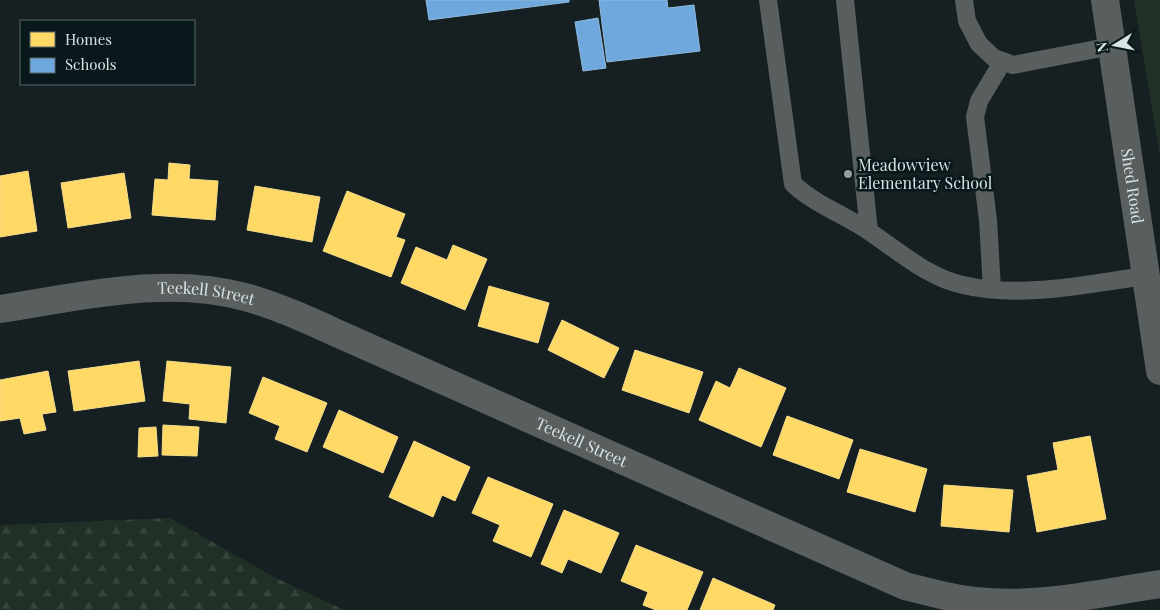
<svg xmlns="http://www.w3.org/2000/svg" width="1160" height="610" viewBox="0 0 1160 610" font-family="'Playfair Display',serif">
<defs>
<pattern id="forest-firs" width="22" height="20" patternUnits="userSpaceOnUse" patternTransform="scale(1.25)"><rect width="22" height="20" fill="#203027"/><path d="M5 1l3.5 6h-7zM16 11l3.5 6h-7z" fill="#35443c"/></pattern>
</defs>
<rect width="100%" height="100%" fill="#161f21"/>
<path fill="url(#forest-firs)" d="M170,518L274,577L344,610H0V525Z"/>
<path fill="#203027" d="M1134,0H1160V156Z"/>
<path fill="#ffd966" stroke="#f3dc8c" d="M169,163L190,165L189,179L218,181L215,220L152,215L155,179L168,180Z
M28,171L37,231L0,237V176Z
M124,173L131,218L68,228L61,183Z
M255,186L320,197L312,242L247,230Z
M347,191L405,214L396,237L405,240L391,277L323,251Z
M453,245L487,259L465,310L401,283L416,247L447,260Z
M489,286L549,303L538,343L478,326Z
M562,320L619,348L604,378L548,350Z
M635,350L703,372L689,413L622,390Z
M139,361L145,401L74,411L68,371Z
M167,361L231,367L226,423L189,419L190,404L163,401Z
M739,368L786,388L761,447L699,420L716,381L730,388Z
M48,371L56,412L42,414L46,430L24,434L20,418L0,421V380Z
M263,377L327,403L307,452L275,439L280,426L249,413Z
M339,410L398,437L383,473L323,447Z
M787,416L853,440L839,479L773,455Z
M163,425L199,427L197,456L162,455Z
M156,427L158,456L138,457L139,428Z
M1090,436L1106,519L1037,532L1027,476L1058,470L1053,443Z
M414,441L470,467L455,501L442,495L433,517L389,497Z
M860,449L927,469L915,512L847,492Z
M488,477L553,504L531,557L493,541L500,525L472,513Z
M944,485L1013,490L1009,532L941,526Z
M564,510L619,533L601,573L568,559L562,573L541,564Z
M636,545L703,572L687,610H656L643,605L648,592L621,581Z
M713,578L775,605L773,610H700Z"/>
<path fill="#6fa8dc" stroke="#8ebade" d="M426,0H569V2L429,20Z
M599,0H667L668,8L694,5L700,51L607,62Z
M598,18L606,68L583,71L575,22Z"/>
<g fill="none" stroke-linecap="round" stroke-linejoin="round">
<path stroke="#595f5e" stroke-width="18" d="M768,0L793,184C816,205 845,215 870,232C898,251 929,278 963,285C1022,299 1086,284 1145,276
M845,0L869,231
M964,0L967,21L979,44L994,58L1013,65L1112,46
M992,289L988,220L975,117L979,101L1003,61"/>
<path stroke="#595f5e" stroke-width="28" id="s1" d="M0,309C79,297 166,275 245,297C278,306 310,321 341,335L905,586C929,592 952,599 976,601C1037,608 1100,593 1160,584"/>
<path stroke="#595f5e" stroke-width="28" id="s2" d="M1105,0L1160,371"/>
</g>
<circle fill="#949ea0" stroke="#08181b" stroke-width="2" cx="848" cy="174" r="5"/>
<g text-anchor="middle" stroke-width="5" stroke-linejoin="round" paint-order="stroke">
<g font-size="16" fill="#d8e3e4" stroke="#08181b" text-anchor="start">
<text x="858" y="171">Meadowview<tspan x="858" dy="18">Elementary School</tspan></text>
</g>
<g font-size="16" fill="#d8e3e4" stroke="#08181b">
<text dy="6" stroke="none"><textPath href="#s2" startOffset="188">Shed Road</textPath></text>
<text dy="6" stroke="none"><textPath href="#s1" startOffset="208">Teekell Street</textPath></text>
<text dy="6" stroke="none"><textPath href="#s1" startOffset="614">Teekell Street</textPath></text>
</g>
</g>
<rect x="20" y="20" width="175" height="65" fill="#08181b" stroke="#5b696b"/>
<rect x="30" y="32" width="25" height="15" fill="#ffd966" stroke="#5b696b"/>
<text x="65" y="45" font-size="15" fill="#d8e3e4">Homes</text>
<rect x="30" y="58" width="25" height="15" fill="#6fa8dc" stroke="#5b696b"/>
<text x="65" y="70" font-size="15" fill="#d8e3e4">Schools</text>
<g transform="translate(1115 45) rotate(260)" stroke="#08181b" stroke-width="4" paint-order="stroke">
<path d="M0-4L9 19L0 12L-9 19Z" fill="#d8e3e4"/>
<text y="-8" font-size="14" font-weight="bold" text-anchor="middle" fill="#d8e3e4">N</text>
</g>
</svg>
